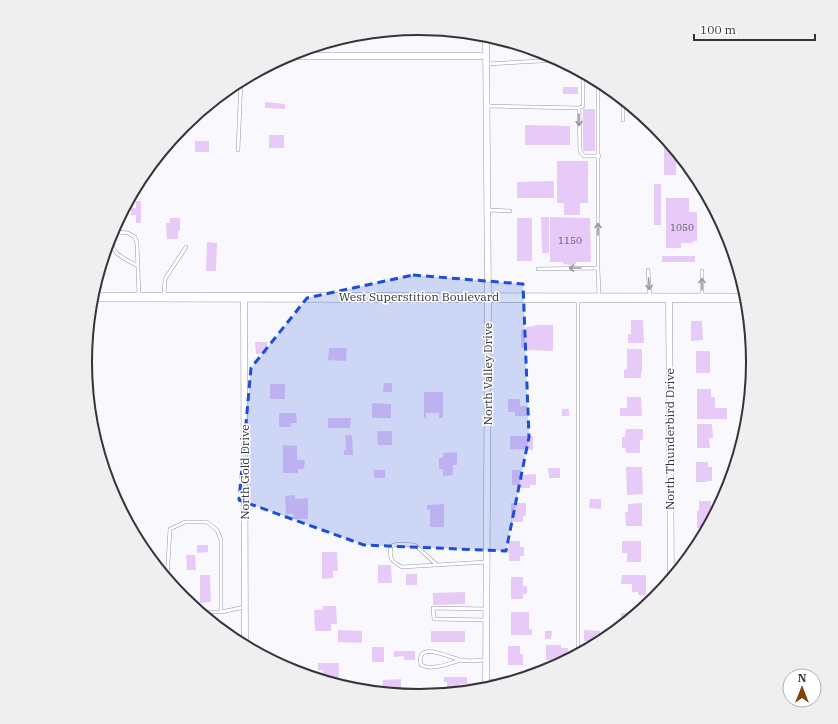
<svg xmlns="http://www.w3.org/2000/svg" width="838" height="724" viewBox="0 0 838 724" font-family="'IBM Plex Serif',serif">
<rect width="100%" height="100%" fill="#f9f9fd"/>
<path fill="#e7caf8" d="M563,87H578V94H563Z
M265,102L285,104V109L265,108Z
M583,109H595V151H583Z
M525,125L570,126V145H525Z
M269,135H284V148H269Z
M664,136L676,151V175H664Z
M195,141H209V152H195Z
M557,161H588V203H580V215H564V203H557Z
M554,181V198H517V182Z
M654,184H661V225H654Z
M666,198H689V212H697V241H693V243H681V248H666Z
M136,201H141V223H136V215H131V208H136Z
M541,217H549V253H542Z
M550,217L590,218L591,262H576V264L570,265L563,264L564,262H550Z
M170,218H180V231H178V239H167L166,223H170Z
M517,218H532V261H517Z
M207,242L217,243L216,271H206Z
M662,256H695V262H662Z
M631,320H643L644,343H628V334H631Z
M691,321H702L703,340L691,341Z
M535,325H553V351L526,350V348H521V330H526V327L535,326Z
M255,342H267V354H256Z
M329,348H347L346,361L328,360Z
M627,349H642V372H641V378H624V370L627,369Z
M696,351H710V373H696Z
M384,383H392V392H383Z
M270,384H285V399H270Z
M697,389H711V397H715V408H727V419H697Z
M424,392H443V418H439V413H426V418H424Z
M627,397H641L642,416H620V408H627Z
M508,399H520V406H526V416H515V412H508Z
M372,403L391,404V418H372Z
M562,409H569V416H562Z
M279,413H296L297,423H291V427H279Z
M328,418H351L350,428H328Z
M697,424H712L713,438H709L710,448H697Z
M626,429H643V440H640V453H626V448H622V437H625Z
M377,431H392V445H378Z
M345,435H352L353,455H344V450H346Z
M510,436H533V450L510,449Z
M283,445L297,446V460H305L304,469H298V473H283Z
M457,452V465H453V475L443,476V469H439V458H443V453Z
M696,462H708V467H712V481H707V482H696Z
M626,467H642L643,494L627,495Z
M548,468H560V478H549Z
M374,470H385V478H374Z
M512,470H520V475L536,474V485H530V488H517V485H512Z
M295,495V499L308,498V519H293V514H286L285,496Z
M590,499H601V509L589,508Z
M699,501H711V512H715L707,528H697V511H699Z
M511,503H526V516H523V522H511Z
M642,503V526H626L625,512H628V504Z
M444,504V527H430V510H427V505Z
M508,541H520V547H524V556H520V561H509Z
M622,541H641V562H627V553H622Z
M197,545H208V552L197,553Z
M322,552H337L338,571H333V578L322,579Z
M186,555H195L196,570H187Z
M378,565H391L392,583H378Z
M406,574H417V585H406Z
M200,575H210L211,602L200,603Z
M622,575H646V595H638V592H632V584H621Z
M511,577H523V586H527V594H523V599H511Z
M465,592V604L433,605V593Z
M323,606H336L337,624H331V631H315L314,610H323Z
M511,612H529V629H532V635H511Z
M621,613H637L621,626Z
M338,630L362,631V643L338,642Z
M584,630L600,631V641H584Z
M431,631H465V642H431Z
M545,631H552L551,639H545Z
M546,645H561V648H568V659L566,660H546Z
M508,646H520V654H523V665H508Z
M372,647H384V662H372Z
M394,651H415V660H404V656L394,657Z
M318,663H339L338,685L322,680L323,670H318Z
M444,677H467V684H459V692L447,693V682H444Z
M401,679V689H383V680Z"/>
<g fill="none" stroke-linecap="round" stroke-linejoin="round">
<defs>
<path id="lane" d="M487,64L559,60
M590,77H583V106L579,108L580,151L584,156H599
M623,99V120
M487,106L579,108
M238,150L241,80
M488,210L510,211
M138,266C125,259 108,253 112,236L118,232L128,233L135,237L137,244L139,295
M598,268V81
M538,269L598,268L599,296
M648,270L650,297
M702,271V296
M164,295L165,279L186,247
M437,565L415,545L398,544L391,546C389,559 391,561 402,567L487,562
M167,579L170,529L185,522H207L217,530L221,540V612
M199,612H221L245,607
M486,620L434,619L433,608L487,609
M578,654V300
M462,660C449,663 433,671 421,665C415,639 450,658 461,660C469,662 478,660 486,660"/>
<path id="street" d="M287,56H486
M244,297L245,646
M669,298L671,579
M486,683H507
M486,689L488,298L486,35"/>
<path id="secondary" d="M91,297L747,298"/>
</defs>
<use href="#lane" stroke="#9595a6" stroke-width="4"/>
<use href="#street" stroke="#9595a6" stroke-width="7"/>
<use href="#secondary" stroke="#9595a6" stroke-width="10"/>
<use href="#lane" stroke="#fff" stroke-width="3"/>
<use href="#street" stroke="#fff" stroke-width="6"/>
<use href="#secondary" stroke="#fff" stroke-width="9"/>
</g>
<defs><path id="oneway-shaft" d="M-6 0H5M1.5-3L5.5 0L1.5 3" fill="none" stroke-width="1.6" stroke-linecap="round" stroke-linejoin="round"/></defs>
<g stroke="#9a9a9e">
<use href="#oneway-shaft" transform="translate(579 120) rotate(89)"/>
<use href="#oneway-shaft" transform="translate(598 229) rotate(-90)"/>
<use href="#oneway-shaft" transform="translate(575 268) rotate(180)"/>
<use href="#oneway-shaft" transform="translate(649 284) rotate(86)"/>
<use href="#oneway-shaft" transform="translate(702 284) rotate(-91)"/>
</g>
<path fill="#1d4ed8" fill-opacity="0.2" stroke="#1d4ed8" stroke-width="3" stroke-dasharray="8 5" stroke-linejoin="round" d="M413,275L523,284L529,437L506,551L364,545L239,500L251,368L307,298Z"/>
<g text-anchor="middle" stroke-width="3" stroke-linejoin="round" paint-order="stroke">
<g font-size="10" fill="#625a6b">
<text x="682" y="231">1050</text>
<text x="570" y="244">1150</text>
</g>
<g font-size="12" fill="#35343c" stroke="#fff">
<text x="419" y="301">West Superstition Boulevard</text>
<text transform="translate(488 374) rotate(-90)" y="4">North Valley Drive</text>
<text transform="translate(670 439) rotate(-90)" y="4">North Thunderbird Drive</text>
<text transform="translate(245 472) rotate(-90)" y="4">North Gold Drive</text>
</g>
</g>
<path d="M0 0H838V724H0ZM92 362a327 327 0 1 1 654 0a327 327 0 1 1-654 0Z" fill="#efefef" fill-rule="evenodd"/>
<path fill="none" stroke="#35343c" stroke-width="2" d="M92 362a327 327 0 1 1 654 0a327 327 0 1 1-654 0Z"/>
<g transform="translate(802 688)"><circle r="19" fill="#ffffff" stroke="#aeaeb1"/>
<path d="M0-3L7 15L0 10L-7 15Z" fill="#82420b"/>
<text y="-6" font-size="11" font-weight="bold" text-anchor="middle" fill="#35343c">N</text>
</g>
<path d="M694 34v6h121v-6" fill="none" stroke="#35343c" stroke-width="2"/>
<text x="700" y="34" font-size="12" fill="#35343c" stroke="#ffffff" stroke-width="3" paint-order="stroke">100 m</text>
</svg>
